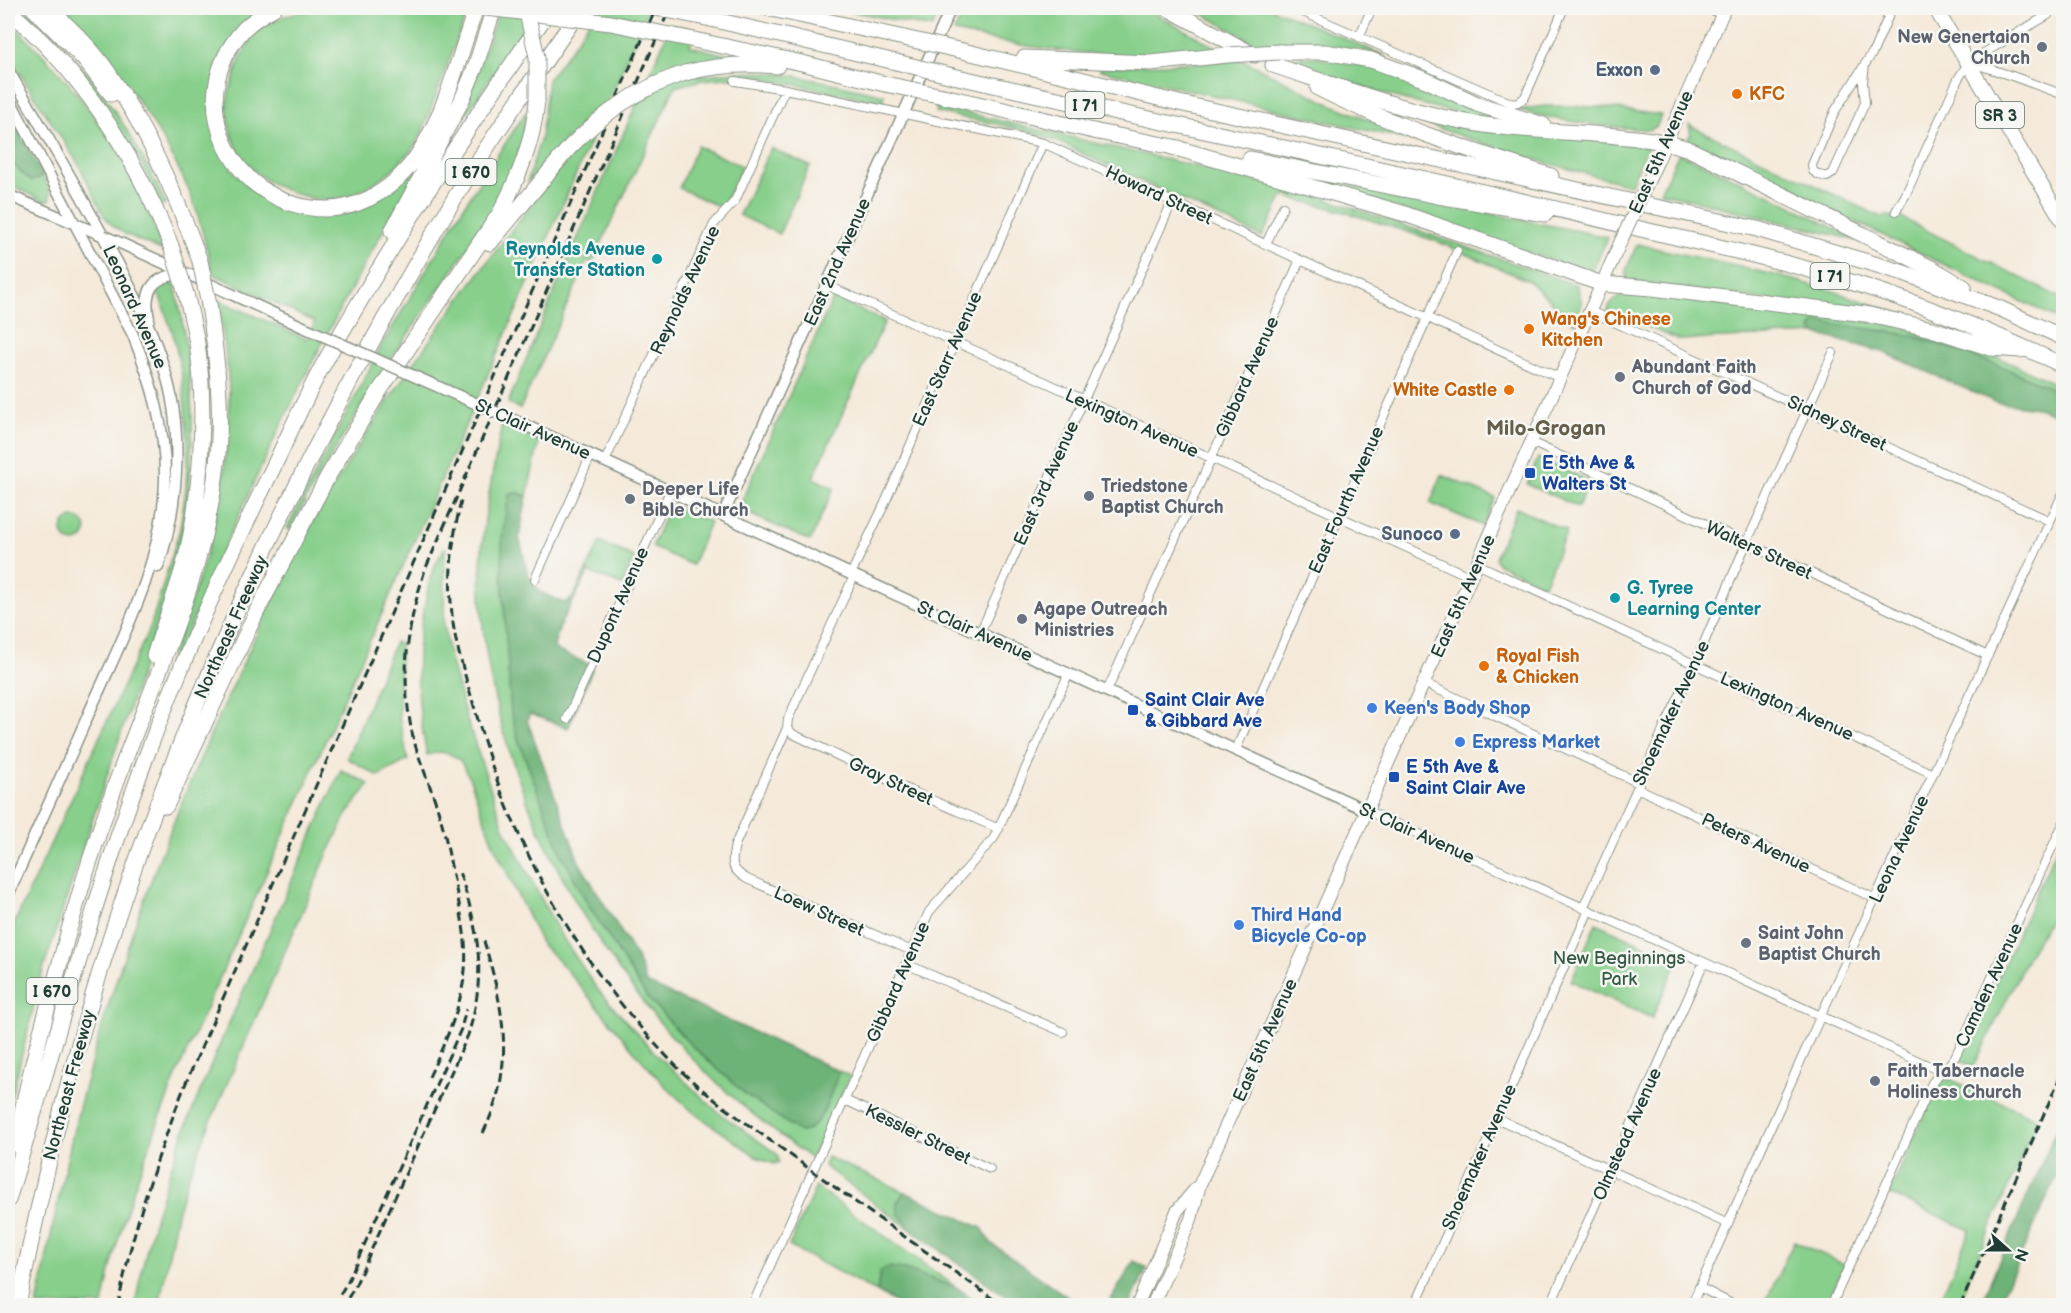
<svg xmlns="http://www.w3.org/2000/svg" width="2071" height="1313" viewBox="0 0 2071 1313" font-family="'Balsamiq Sans',sans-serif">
<rect width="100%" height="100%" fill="#f6f6f2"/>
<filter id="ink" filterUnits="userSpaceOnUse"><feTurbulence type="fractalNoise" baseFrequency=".0167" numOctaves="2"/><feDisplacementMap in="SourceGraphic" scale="12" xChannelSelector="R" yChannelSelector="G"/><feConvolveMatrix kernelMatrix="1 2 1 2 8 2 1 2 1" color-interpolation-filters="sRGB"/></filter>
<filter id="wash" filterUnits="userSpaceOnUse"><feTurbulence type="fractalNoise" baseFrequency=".008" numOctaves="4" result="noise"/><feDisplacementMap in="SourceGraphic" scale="24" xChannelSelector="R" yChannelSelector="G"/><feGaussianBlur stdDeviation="1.35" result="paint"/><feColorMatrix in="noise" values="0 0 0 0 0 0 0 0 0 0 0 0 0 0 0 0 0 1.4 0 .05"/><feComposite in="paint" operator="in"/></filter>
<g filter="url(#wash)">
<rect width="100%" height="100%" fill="#f5e9d9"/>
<path fill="#87cf8b" stroke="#538660" stroke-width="1.5" d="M14,8H23C46,30 70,52 90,77C121,116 145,159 166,204L162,206L140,161L98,98Z
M62,8H262L216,66L231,168L245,184L262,197L281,207L300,213L318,215L411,173L414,175C377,243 338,310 304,379C252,482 206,587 162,694L158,692C173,649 191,606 204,562C220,509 229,452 229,395C229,364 222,331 218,300L307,339L315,322L213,274C206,247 200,217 189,191C159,122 113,62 62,8Z
M314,8H420L454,11L455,8H469L420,138C400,167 366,197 328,200C318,201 306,197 297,194C254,182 227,149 227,104C227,95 232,85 234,77C248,29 267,19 314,8Z
M500,8H539L463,118L460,117Z
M598,8H649L469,418L176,1076C147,1151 117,1226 103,1305L37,1306C50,1239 63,1173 79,1108C117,961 171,818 235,681C262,622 289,562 322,506C397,378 486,261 578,145L568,137L527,183L541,137L548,79L570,50Z
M836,8H942L932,28Z
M965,8H1145L1221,50C1189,52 1156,57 1123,56C1066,53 1010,45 954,32Z
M1192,8H1271L1386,56L1350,48L1293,44L1263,48Z
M8,21C78,84 134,161 163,251L125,234L112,225L104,216L79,165L8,55Z
M671,25L695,29L690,46L728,55V59L696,77C759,63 823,81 884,95L882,102L751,76L703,80L675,87L592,263L587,261L520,409L508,403L558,283Z
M1315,57L1380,69L1501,119L1499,121C1425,108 1357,89 1289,58Z
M1243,60L1330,104L1419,140L1418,142L1100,70V67Z
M937,106L1306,192L1577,285L1582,304L1574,323L1529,281L1436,241L1342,211L1283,196L1262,237L1085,155C1040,129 986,123 936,112Z
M1545,106L1602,107L1661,115L1657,126L1650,130C1605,127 1561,122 1517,110Z
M526,112L523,139L514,170L497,206L386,366L319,476L290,530L287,528L383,343L466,203Z
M1409,116L1646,146L1647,148L1631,185C1556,167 1483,145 1410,118Z
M1689,125L1879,216L1900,217L2063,299V321L1800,196L1756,172L1690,141L1688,137L1691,135Z
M697,146L742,166L722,208L679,188Z
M771,148L810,166L779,234L739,215Z
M1679,153L1770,195L1859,241L1660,192Z
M8,160L31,181L40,178L42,174L50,191V200L44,201L8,184Z
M1293,174L1608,237L1592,271L1587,272Z
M1637,244L1771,274L1827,289L1915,319L1627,281L1626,270Z
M174,281C195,368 199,461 179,549C175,568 168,587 163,606L43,970L8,1110V937L151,625L180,529L186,487L188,442L182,376L173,334L157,289L164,283Z
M1626,292L1888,324L1955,341L1997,357L2063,387V393C2006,369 1942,337 1880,330C1857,328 1834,329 1811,329L1816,334L1679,340L1608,311C1609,299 1620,299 1626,292Z
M833,298L885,321L813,478L834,488L810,541L738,509Z
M502,424L539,441L527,496L519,493L502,573L511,713L518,739L562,855L589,906L646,996L690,1044L745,1094L800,1132C823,1129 831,1090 839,1071L850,1076L812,1159C775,1132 739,1105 707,1073C585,955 489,770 481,599C478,541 491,481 502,424Z
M1538,458L1589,481L1578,507L1527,484Z
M1442,475L1495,498L1483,526L1430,503Z
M670,504L710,522L692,565L652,547Z
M1516,508L1567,531L1544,585L1498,564L1495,558Z
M62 530a12 12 0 1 1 24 0a12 12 0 1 1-24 0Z
M600,542L634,557L622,585L586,571Z
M445,547L444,625L449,655L466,717L504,828L559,932L597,989L657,1055L718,1112L777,1154L779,1162L774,1164L757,1157L693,1112L666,1087L639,1057L559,961L542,945L493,844L470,779L460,760L450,754L440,752L427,755C416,702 413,653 426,599C428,590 429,581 432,572C435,564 441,555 445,547Z
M395,642L400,644L399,717L408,760L378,776L347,758Z
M341,770L369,784L347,815L328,853L209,1125L188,1178L177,1213L159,1305H135C154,1194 199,1090 245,987C277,915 308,842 341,770Z
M2063,834V884L2051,917L2028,956L1974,1066L1960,1061Z
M1596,923L1678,961L1652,1018L1571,981Z
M1940,1079L1952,1080L2038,1119L1957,1305H1938L1970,1230L1889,1194Z
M827,1157L905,1192L897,1202L898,1213L914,1232L824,1166Z
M816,1187L959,1289L905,1269L880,1272L877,1292L789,1246Z
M1794,1241L1845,1265L1826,1305H1764Z"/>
<path fill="#6db277" stroke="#467856" stroke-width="1.5" d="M8,111L42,174L40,178L31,181L8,160Z
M1817,321L1914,336L1993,363L2063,393V418L2042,409L1995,402L1883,352L1816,334L1811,329Z
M519,493L527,496L519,537L528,574L540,592L564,603L572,599L586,571L589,572L561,623L554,646L556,650L588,664L593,668L568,728L530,714L527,720L579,862L638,960L646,983L839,1071C831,1091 823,1129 800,1132L745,1094L690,1044L646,996L589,906L562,855L518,739L511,713L502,573V535L509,494Z
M2063,1114V1163L1998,1305H1980Z
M905,1192L982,1228L991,1243L1079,1305H1019L914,1232L898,1213L897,1202Z
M1134,1261L1147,1268L1130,1305L1107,1306Z
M888,1267L905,1269L959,1289L982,1305H899L877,1292L880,1272Z"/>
</g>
<g filter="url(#ink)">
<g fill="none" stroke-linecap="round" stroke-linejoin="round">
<defs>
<path id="minor" d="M1294,8L1513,104L1518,103L1525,97L1564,8
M1705,8L1722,14
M1359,37L1372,8
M1969,62L2012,76L2064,95
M1865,64L1863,82L1865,103L1833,173L1827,177L1819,175L1813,171L1812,165L1835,111L1873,52L1892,8
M735,81L785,89L1043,143L1560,378
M1896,211L1905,196L1958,79L1969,62L2048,15
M1266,244L1283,207
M826,285L1019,370L1471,577
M1590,311L2050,521
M1531,442L1988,656
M605,461L714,224L735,201L785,89
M1477,564L1933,774
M851,574L884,505L1043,143
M854,576L788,719L787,728L735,845C731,863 730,869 747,879L912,951
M535,579L591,455
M980,633L1172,202
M1424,683L1639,783
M1107,691L1300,260
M567,719L670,491
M787,728L793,734L909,790L999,829
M1236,749L1457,251
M1637,788L1876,899
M1368,811L1708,964L1940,1071
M1583,908L1665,726L1695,664L1746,544L1833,353
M906,964L1063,1032
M845,1100L990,1169
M1496,1118L1728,1224
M1699,1287L1736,1306
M752,1306L929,912L994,838L1069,673
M1415,1306L1589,910
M1550,1306L1704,962
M1691,1306L1822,1013L2064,491
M1831,1306L1932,1083C1939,1073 1948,1067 1955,1057L2064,822"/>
<path id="tertiary" d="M8,70C41,125 73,180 103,236C126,278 149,320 163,365C184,427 179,505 158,567
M8,96L133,335C152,383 166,429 165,481C163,560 125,633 93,704C65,768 36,832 8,895
M8,195L118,242L301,326
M149,319C143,289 153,276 183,274
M547,435L1368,811
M723,515L951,8"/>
<path id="secondary" d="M1657,162L1725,8
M1137,1306L1177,1211L1197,1187
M1152,1306L1191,1219L1200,1184L1621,241"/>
<path id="primary" d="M1935,8L2064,223"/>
<path id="motorway" d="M33,8L83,58L111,94
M49,8C70,28 92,48 108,72C148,131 176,194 200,261
M274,8C263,14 253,20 244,29C179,100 232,208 326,209C356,209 386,193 406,170C442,129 458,59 476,8
M767,8L904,38
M1167,8L1254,55
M8,10C83,73 135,155 171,246
M711,19L896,62
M694,40L802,63L885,84
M963,51L1179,103L1757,229L1904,273L2001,309L2064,338
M1279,52H1325L1371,60L1426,80L1477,104L1543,125
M1024,58L1151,63L1227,55
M1273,65C1343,88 1411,114 1484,125C1528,131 1573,132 1617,136C1644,139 1663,140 1689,149L1933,269L1964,287
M685,73C716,65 746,63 777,66
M953,76C1175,126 1398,170 1619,224C1682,239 1747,252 1810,270C1897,294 1982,327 2064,366
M1318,88C1392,126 1472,151 1551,176
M943,96L1098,132L1179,148
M1169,146L1402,213L1602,284L1652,288L1865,314L1932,329L1991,348L2020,350
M1250,159L1438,196L1545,214
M392,231L461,102L475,68L494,8
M490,243L569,148
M154,656C164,625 175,595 184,565C201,500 207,410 197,343C194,327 190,310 186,294
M166,806L256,613L328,476L380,390L500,213C519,177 533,142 537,101
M16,1144C25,1089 40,1035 55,981C72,916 92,850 115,786C153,681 205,576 217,463C223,411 217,358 209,305
M8,1200C53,1052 92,903 146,757C182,660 225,565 271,472C288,437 304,400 323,365C392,242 470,123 551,8
M18,1306C45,1167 79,1030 124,897C205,657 317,428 447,211C488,141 537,75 581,8"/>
</defs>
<use href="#minor" stroke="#8a9386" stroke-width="10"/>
<use href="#tertiary" stroke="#8a9386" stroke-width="13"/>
<use href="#secondary" stroke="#8a9386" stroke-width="14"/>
<use href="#primary" stroke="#8a9386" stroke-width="16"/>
<use href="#motorway" stroke="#8a9386" stroke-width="17"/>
<use href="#minor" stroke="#fff" stroke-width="8"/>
<use href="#tertiary" stroke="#fff" stroke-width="10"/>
<use href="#secondary" stroke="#fff" stroke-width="12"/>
<use href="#primary" stroke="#fff" stroke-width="14"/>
<use href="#motorway" stroke="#fff" stroke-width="15"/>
<path stroke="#1f3d34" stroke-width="3" stroke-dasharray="9 4.5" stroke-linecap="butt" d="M461,501C450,548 446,597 457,645C463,670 471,695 478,720C513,849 583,972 677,1067C713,1102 755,1129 796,1159C864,1209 934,1257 1003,1306
M429,1077C445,1042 461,1009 465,970C468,940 460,909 454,880C449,858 446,835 439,813C430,782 415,754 410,722C401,667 408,623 425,570L670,8
M483,1133C516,1066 504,1010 484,941
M348,1298L356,1284L468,1035C487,974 479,928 458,869
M118,1306C132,1230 157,1157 185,1085L656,8
M333,1306L348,1281L461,1029L466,1009
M1960,1306L2064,1068"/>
<defs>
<path id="tertiary-bridge" d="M301,326L547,435"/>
<path id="secondary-bridge" d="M1621,241L1657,162"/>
<path id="motorway-bridge" d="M486,8L611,23L694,40
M526,8L537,57V101
M656,8L711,19
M904,38L963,51
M1227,55L1279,52
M896,62L953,76
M885,84L943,96
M569,148C603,113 639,88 685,73
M171,246L186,294
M200,261L209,305"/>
</defs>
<use href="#tertiary-bridge" stroke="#8a9386" stroke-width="13" stroke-linecap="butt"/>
<use href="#secondary-bridge" stroke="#8a9386" stroke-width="14" stroke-linecap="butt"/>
<use href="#motorway-bridge" stroke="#8a9386" stroke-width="17" stroke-linecap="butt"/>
<use href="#tertiary-bridge" stroke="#fff" stroke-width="10"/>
<use href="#secondary-bridge" stroke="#fff" stroke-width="12"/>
<use href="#motorway-bridge" stroke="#fff" stroke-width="15"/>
</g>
</g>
<g fill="#6b7280" stroke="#f6f6f2" stroke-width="2">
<circle cx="2042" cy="47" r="6"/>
<circle cx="1620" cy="377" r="6"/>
<circle cx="1089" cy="496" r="6"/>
<circle cx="630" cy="499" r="6"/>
<circle cx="1022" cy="619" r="6"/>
<circle cx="1746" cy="943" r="6"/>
<circle cx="1875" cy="1081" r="6"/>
</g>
<g fill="#5c6f8a" stroke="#f6f6f2" stroke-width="2">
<circle cx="1655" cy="70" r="6"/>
<circle cx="1455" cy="534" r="6"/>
</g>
<g fill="#e8710a" stroke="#f6f6f2" stroke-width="2">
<circle cx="1737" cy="94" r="6"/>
<circle cx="1529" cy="329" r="6"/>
<circle cx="1509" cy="390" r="6"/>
<circle cx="1484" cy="666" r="6"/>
</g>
<g fill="#0f9aa8" stroke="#f6f6f2" stroke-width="2">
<circle cx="657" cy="259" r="6"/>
<circle cx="1615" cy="598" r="6"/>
</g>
<g fill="#1a4fb4" stroke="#f6f6f2" stroke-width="2">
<rect x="1524" y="467" width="12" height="12" rx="3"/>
<rect x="1127" y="704" width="12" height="12" rx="3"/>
<rect x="1388" y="771" width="12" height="12" rx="3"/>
</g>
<g fill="#3f7fe0" stroke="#f6f6f2" stroke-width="2">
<circle cx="1372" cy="708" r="6"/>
<circle cx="1460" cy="742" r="6"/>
<circle cx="1239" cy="925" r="6"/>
</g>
<g text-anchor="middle" stroke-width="5" stroke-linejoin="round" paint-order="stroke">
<g fill="#f6f6f2" stroke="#60746d" stroke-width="1.5">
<rect x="1065.5" y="92" width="39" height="26" rx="4.5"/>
<rect x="1976" y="102" width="48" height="26" rx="4.5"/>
<rect x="445.5" y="159" width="51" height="26" rx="4.5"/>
<rect x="1810.5" y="263" width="39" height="26" rx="4.5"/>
<rect x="26.5" y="978" width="51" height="26" rx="4.5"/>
</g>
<g font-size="16" font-weight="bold" fill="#1f3d34">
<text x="1085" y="111">I 71</text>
<text x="2000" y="121">SR 3</text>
<text x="471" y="178">I 670</text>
<text x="1830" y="282">I 71</text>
<text x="52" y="997">I 670</text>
</g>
<g font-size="18" font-weight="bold" fill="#5b616d" stroke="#f6f6f2" text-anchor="start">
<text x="2030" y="43" text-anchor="end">New Genertaion<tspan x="2030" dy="21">Church</tspan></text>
<text x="1632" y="373">Abundant Faith<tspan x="1632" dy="21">Church of God</tspan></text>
<text x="1101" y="492">Triedstone<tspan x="1101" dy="21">Baptist Church</tspan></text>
<text x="642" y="495">Deeper Life<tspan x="642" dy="21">Bible Church</tspan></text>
<text x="1034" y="615">Agape Outreach<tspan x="1034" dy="21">Ministries</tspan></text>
<text x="1758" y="939">Saint John<tspan x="1758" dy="21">Baptist Church</tspan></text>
<text x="1887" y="1077">Faith Tabernacle<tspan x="1887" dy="21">Holiness Church</tspan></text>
</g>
<g font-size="18" font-weight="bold" fill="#4e5e75" stroke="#f6f6f2" text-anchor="end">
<text x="1643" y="76">Exxon</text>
<text x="1443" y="540">Sunoco</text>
</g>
<g font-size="18" font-weight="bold" fill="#c56008" stroke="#f6f6f2" text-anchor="start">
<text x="1749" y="100">KFC</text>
<text x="1541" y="325">Wang's Chinese<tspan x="1541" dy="21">Kitchen</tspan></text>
<text x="1497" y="396" text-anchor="end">White Castle</text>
<text x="1496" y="662">Royal Fish<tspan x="1496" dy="21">&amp; Chicken</tspan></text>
</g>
<g font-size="18" fill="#1f3d34" stroke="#f6f6f2">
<text transform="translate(1661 152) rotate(-66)" y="6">East 5th Avenue</text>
<text transform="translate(1159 195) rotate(25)" y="6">Howard Street</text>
<text transform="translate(837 262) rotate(-66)" y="6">East 2nd Avenue</text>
<text transform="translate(685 290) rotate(-65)" y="6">Reynolds Avenue</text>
<text transform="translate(135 307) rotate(66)" y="6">Leonard Avenue</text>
<text transform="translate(947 359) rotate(-66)" y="6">East Starr Avenue</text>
<text transform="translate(1247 377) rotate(-66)" y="6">Gibbard Avenue</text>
<text transform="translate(1132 423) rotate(24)" y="6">Lexington Avenue</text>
<text transform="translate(1837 423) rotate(25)" y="6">Sidney Street</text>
<text transform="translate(533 429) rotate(24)" y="6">St Clair Avenue</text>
<text transform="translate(1046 483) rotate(-66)" y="6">East 3rd Avenue</text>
<text transform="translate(1346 500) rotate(-66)" y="6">East Fourth Avenue</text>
<text transform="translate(1759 550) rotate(25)" y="6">Walters Street</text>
<text transform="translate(1463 596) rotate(-66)" y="6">East 5th Avenue</text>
<text transform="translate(618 605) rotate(-66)" y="6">Dupont Avenue</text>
<text transform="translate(231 627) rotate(-66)" y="6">Northeast Freeway</text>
<text transform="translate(975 631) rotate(24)" y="6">St Clair Avenue</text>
<text transform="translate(1787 706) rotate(24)" y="6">Lexington Avenue</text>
<text transform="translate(1671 713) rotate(-65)" y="6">Shoemaker Avenue</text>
<text transform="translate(891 781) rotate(25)" y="6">Gray Street</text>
<text transform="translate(1417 833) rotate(24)" y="6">St Clair Avenue</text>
<text transform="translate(1756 843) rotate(25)" y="6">Peters Avenue</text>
<text transform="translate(1899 849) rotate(-65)" y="6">Leona Avenue</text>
<text transform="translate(819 911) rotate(24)" y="6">Loew Street</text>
<text transform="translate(898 982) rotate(-66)" y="6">Gibbard Avenue</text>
<text transform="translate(1989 985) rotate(-65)" y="6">Camden Avenue</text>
<text transform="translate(1265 1040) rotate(-66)" y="6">East 5th Avenue</text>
<text transform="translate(69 1085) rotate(-75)" y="6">Northeast Freeway</text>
<text transform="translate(918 1134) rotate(26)" y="6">Kessler Street</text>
<text transform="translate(1627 1134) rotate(-66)" y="6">Olmstead Avenue</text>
<text transform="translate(1479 1157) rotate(-66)" y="6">Shoemaker Avenue</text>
</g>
<g font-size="18" font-weight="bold" fill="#0d838f" stroke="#f6f6f2" text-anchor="end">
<text x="645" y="255">Reynolds Avenue<tspan x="645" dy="21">Transfer Station</tspan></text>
<text x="1627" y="594" text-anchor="start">G. Tyree<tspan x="1627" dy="21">Learning Center</tspan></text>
</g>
<g font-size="18" font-weight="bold" fill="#164399" stroke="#f6f6f2" text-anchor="start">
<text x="1542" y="469">E 5th Ave &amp;<tspan x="1542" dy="21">Walters St</tspan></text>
<text x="1145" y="706">Saint Clair Ave<tspan x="1145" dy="21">&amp; Gibbard Ave</tspan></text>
<text x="1406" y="773">E 5th Ave &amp;<tspan x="1406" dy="21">Saint Clair Ave</tspan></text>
</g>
<g font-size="18" font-weight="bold" fill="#366cbe" stroke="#f6f6f2" text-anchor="start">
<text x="1384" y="714">Keen's Body Shop</text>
<text x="1472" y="748">Express Market</text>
<text x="1251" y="921">Third Hand<tspan x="1251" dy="21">Bicycle Co-op</tspan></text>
</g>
<g font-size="18" fill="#345a45" stroke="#f6f6f2">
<text x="1619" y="964">New Beginnings<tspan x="1619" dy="21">Park</tspan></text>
</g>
<g font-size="21" font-weight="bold" fill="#66604a" stroke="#f6f6f2">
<text x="1546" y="435">Milo-Grogan</text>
</g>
</g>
<rect width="2071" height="1313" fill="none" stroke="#f6f6f2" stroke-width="30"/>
<g transform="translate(2008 1250) rotate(111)" stroke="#f6f6f2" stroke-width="4.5" paint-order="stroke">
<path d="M0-4.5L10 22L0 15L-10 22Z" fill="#1f3d34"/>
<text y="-9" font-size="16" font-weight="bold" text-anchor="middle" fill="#1f3d34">N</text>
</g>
</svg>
